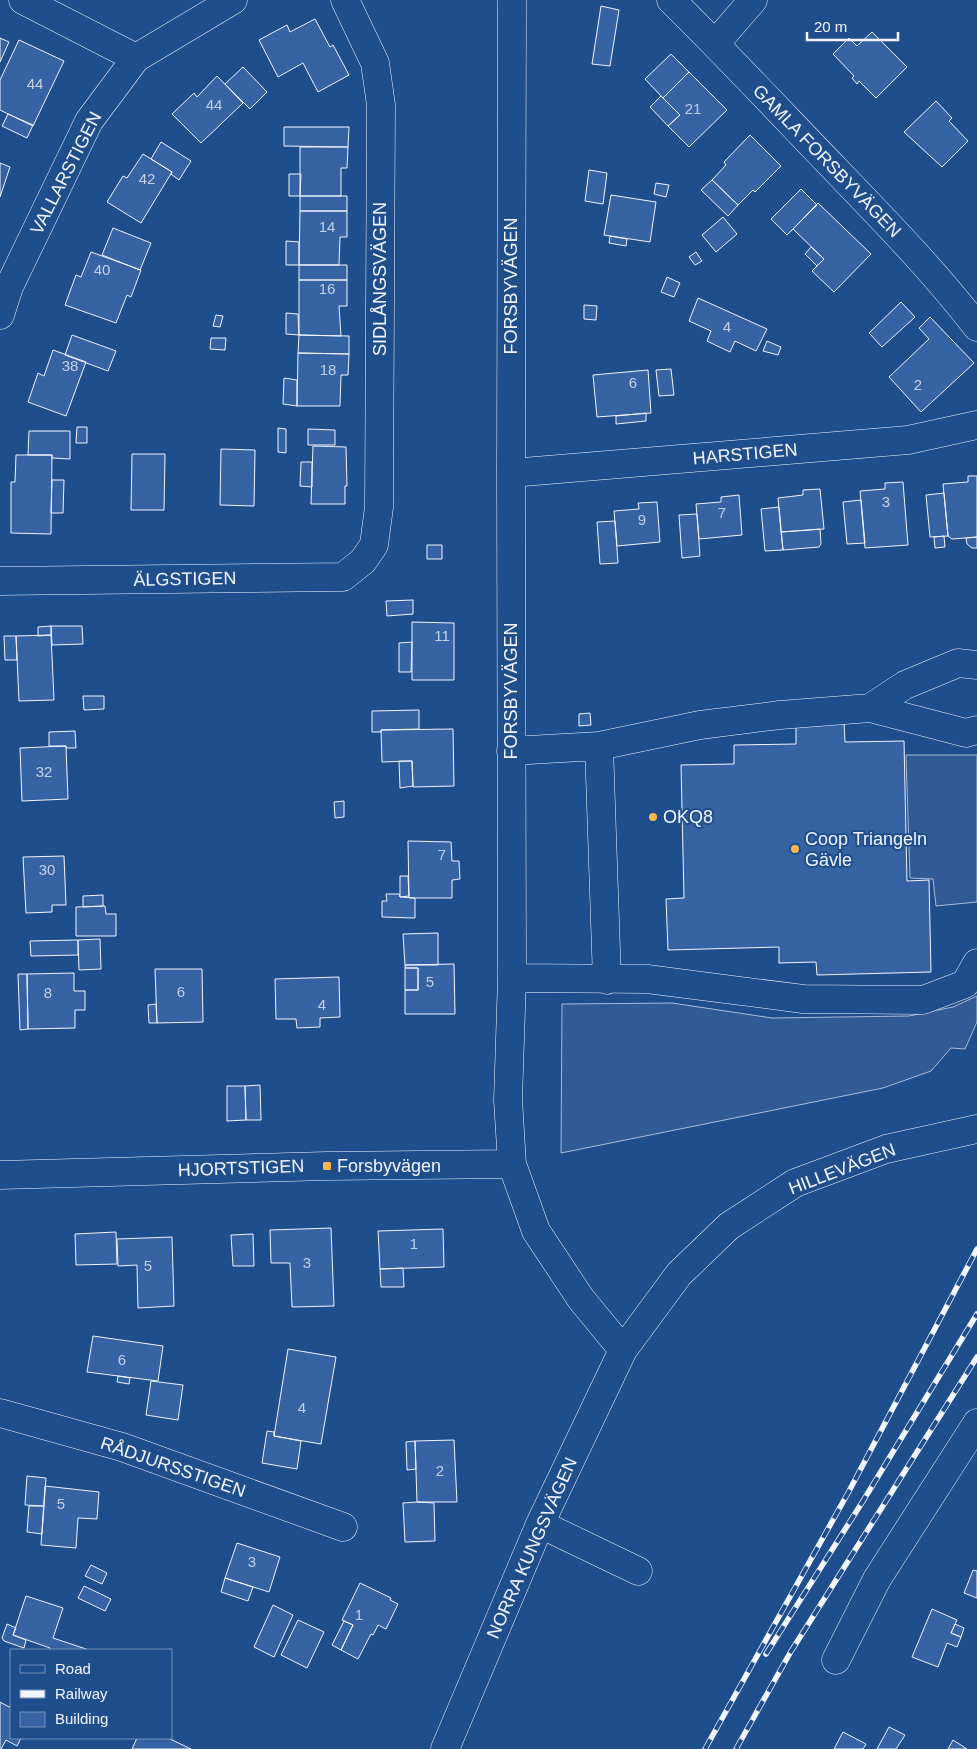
<svg xmlns="http://www.w3.org/2000/svg" width="977" height="1749" viewBox="0 0 977 1749" font-family="Helvetica,sans-serif">
<rect width="100%" height="100%" fill="#1f4e8c"/>
<path fill="#305b95" stroke="#a8bbd7" d="M906,755H977V902L936,906L933,879L910,878Z
M977,996V1022L965,1049L951,1048L931,1071L883,1088L561,1153L562,1004L672,1003L772,1018L909,1016L953,1007Z"/>
<path fill="#3563a3" stroke="#f2f6ff" d="M601,6L619,10L610,66L592,64Z
M315,19L330,47L333,45L349,75L318,92L303,63L278,77L259,40L287,25L290,32Z
M872,32L907,67L876,98L859,81L857,84L852,78L854,76L833,54L849,38L857,46Z
M0,38L9,42L0,62Z
M19,40L64,61L33,126L0,110V80Z
M671,54L689,72L663,98L645,79Z
M243,67L267,92L250,109L225,84Z
M689,72L727,110L689,147L668,126L680,115L663,98Z
M217,76L243,103L201,143L172,114L194,93L197,97Z
M661,96L680,115L668,126L650,107Z
M936,101L952,118L949,121L968,141L942,167L904,132Z
M8,114L33,125L27,138L2,126Z
M284,127H349L348,147L284,146Z
M750,135L781,166L755,192L753,190L738,205L712,180L726,165L724,162Z
M161,142L191,161L179,180L171,174L172,172L151,159Z
M300,147H348L347,168H341V196H300Z
M143,154L172,172L141,223L107,202L123,176L127,178Z
M0,163L10,167L0,197Z
M589,170L607,173L603,204L585,201Z
M289,174H301L300,196H289Z
M712,180L738,205L728,216L701,190Z
M656,183L669,185L666,197L654,194Z
M801,189L817,205L787,235L771,219Z
M611,195L656,202L650,242L604,235Z
M300,196H347V211H300Z
M818,203L871,254L834,292L812,271L824,259L793,229Z
M300,211H347V237H340L339,265H299Z
M723,217L737,234L716,252L702,235Z
M113,228L151,243L140,270L102,255Z
M610,236L627,239L626,246L609,243Z
M286,241L299,242V265H286Z
M811,247L824,259L817,266L805,254Z
M91,252L141,270L131,297L127,295L116,323L65,305L76,275L81,277Z
M696,252L702,261L695,265L689,257Z
M299,265H347V280H299Z
M667,277L680,283L674,297L661,292Z
M299,280H347V306H339L341,336L299,335Z
M698,298L767,329L756,351L735,341L730,352L707,341L711,331L689,321Z
M901,302L915,317L882,347L869,333Z
M584,305L597,306L596,320L584,319Z
M286,313L298,314L299,335L286,334Z
M216,315L223,316L220,327L213,326Z
M930,317L974,363L921,412L889,377L929,339L919,328Z
M72,335L116,351L108,371L65,355Z
M299,335L349,336V354L298,353Z
M211,338H226L225,350L210,349Z
M767,341L781,347L778,355L763,351Z
M53,350L86,362L66,416L28,402L38,373L44,376Z
M298,353L349,354L348,375H341L340,406H297Z
M671,369L674,395L659,396L656,370Z
M648,370L651,413L597,417L593,375Z
M284,378L297,380V406L283,404Z
M646,413V421L616,424V416Z
M77,427H87V443H76Z
M278,428L286,429V453L278,452Z
M308,429L335,430V445H308Z
M29,431H70V459L52,458V455H28Z
M313,446L346,447L347,486H345V504H311Z
M221,449L255,450L254,506L220,505Z
M132,454H165L164,510H131Z
M16,455H52L51,534L11,533V482H15Z
M301,462H312V487L300,486Z
M968,476H977V537L952,539L948,536L943,484L968,482Z
M52,480H64L63,513H51Z
M903,482L908,545L865,548L860,491L885,489V483Z
M820,489L824,529L781,532L778,498L803,495V490Z
M944,493L948,536L930,537L926,495Z
M739,495L742,535L699,539L696,504L721,502V497Z
M861,500L865,543L847,544L843,502Z
M657,502L660,542L617,546L614,511L639,509L638,503Z
M779,507L783,550L765,551L761,509Z
M697,514L700,556L682,558L679,515Z
M615,521L618,563L600,564L597,522Z
M820,529L821,544L819,547L783,550L781,532Z
M944,536L945,547L935,548L934,537Z
M977,537V548H972L967,544L966,538Z
M427,545H442V559H427Z
M413,600V614L387,616L386,601Z
M412,622L454,623V680H412Z
M51,626H82L83,644L52,645Z
M51,626V635L38,636V627Z
M51,635L54,700L19,701L16,636Z
M4,636H16L17,660H5Z
M412,642L411,672H399V643Z
M83,696H104V709L84,710Z
M419,710V729L381,730V732H372V711Z
M590,713L591,725L579,726V714Z
M844,722L845,742L904,741L907,881L929,880L931,972L817,975L816,962L779,963V947L668,950L666,899L684,898L681,765L734,764V745L796,744V723Z
M453,729L454,786L413,787L412,761L382,762L381,730Z
M75,731L76,748H66V746H49V732Z
M66,746L68,799L22,801L20,748Z
M399,761H412L413,786L400,788Z
M344,801V817L335,818L334,802Z
M408,841L451,842L452,861H459L460,879L452,880V898H409Z
M64,856L66,905H52V912L26,913L23,857Z
M400,876H408L409,896L400,897Z
M386,894H399L400,897L415,898V918L382,917V901H387Z
M103,895V906L83,907V896Z
M105,906L106,914H116V936H76V907Z
M438,933V965H405L403,934Z
M100,939L101,969L79,970L78,940Z
M78,940V955L31,956L30,941Z
M454,964L455,1014H405V990H418V968H405V965Z
M405,968H418V990H405Z
M155,969H202L203,1022L157,1023Z
M74,973V991H85V1010H75V1028L28,1029L27,974Z
M18,974H27L28,1029L20,1030Z
M339,977L340,1017L320,1018V1027L297,1028L296,1019H276L275,979Z
M156,1004L157,1023H149L148,1005Z
M260,1085L261,1120H246L245,1086Z
M227,1086H245L246,1120L227,1121Z
M331,1228L334,1306L292,1307L290,1263H271L270,1230Z
M443,1229L444,1267L380,1269L378,1231Z
M116,1232L117,1264L76,1265L75,1234Z
M253,1234L254,1266H233L231,1235Z
M172,1237L174,1306L138,1308L137,1265L118,1266L117,1239Z
M403,1268L404,1287H381L380,1269Z
M93,1336L163,1346L158,1381L87,1372Z
M288,1349L336,1357L321,1444L274,1436Z
M118,1376L130,1378L129,1384L117,1382Z
M151,1381L183,1385L178,1420L146,1415Z
M267,1431L274,1432V1436L301,1441L297,1469L262,1463Z
M454,1440L457,1502H417L415,1441Z
M415,1441L416,1469L407,1470L406,1442Z
M27,1476L46,1478L44,1506L25,1505Z
M45,1486L99,1492L97,1519L78,1518L76,1548L41,1545Z
M417,1502L434,1503L435,1541L405,1542L403,1503Z
M29,1506H44L42,1534L27,1532Z
M237,1543L280,1557L269,1592L225,1578Z
M91,1565L107,1573L102,1584L85,1576Z
M973,1570L977,1571V1598L964,1593Z
M225,1578L253,1587L248,1601L221,1592Z
M360,1583L391,1598L390,1600L398,1604L386,1629L378,1625L373,1635L371,1634L358,1659L341,1650L353,1625L342,1620Z
M84,1586L111,1599L105,1611L78,1598Z
M26,1596L63,1608L53,1638L89,1650H49L50,1648L13,1635Z
M273,1605L293,1615L274,1657L254,1647Z
M932,1609L957,1620L951,1633L961,1637L957,1647L947,1643L938,1667L912,1657Z
M298,1620L324,1632L307,1668L281,1655Z
M344,1621L353,1625L341,1650L332,1645Z
M7,1624L16,1628L13,1635L26,1640L24,1648L4,1641L2,1638Z
M955,1624L964,1628L961,1637L951,1633Z
M0,1702L11,1708V1738H21L17,1746L6,1740L1,1749H0Z
M889,1727L905,1735L896,1749H877Z
M843,1732L866,1744L863,1749H834Z
M137,1738H168L191,1749H132Z
M953,1740L967,1749H948Z"/>
<g fill="none" stroke-linecap="round" stroke-linejoin="round">
<defs>
<path id="minor" d="M23,0L136,58
M512,0L511,473L512,978L508,1100L512,1164L536,1231L581,1299L623,1350
M671,0C727,55 780,112 835,169C884,220 934,271 977,327
M715,44L753,0
M0,315L9,287L89,121L136,58L233,0
M511,473L908,440L977,425
M0,581L343,577L363,561L374,545L379,507L381,105L375,63L345,0
M870,708L905,685L958,663L977,665
M599,746L607,980
M511,751L599,746L700,725L780,715L870,708L966,733L977,730
M512,978L647,979L803,999L923,1000L965,984L977,963
M0,1175L327,1166L512,1164
M0,1413L122,1447L343,1527
M540,1524L638,1571
M836,1660L877,1579L977,1423
M445,1749L540,1524L623,1350L679,1274L729,1226L795,1183L886,1149L977,1129"/>
</defs>
<use href="#minor" stroke="#f2f6ff" stroke-width="29"/>
<use href="#minor" stroke="#1f4e8c" stroke-width="28"/>
<defs>
<path id="rail" d="M766,1654L863,1501L977,1314
M705,1749L848,1493L977,1249
M736,1749L790,1653L977,1357"/>
</defs>
<use href="#rail" stroke="#f2f6ff" stroke-width="5.5"/>
<use href="#rail" stroke="#1f4e8c" stroke-width="4" stroke-dasharray="11" stroke-linecap="butt"/>
</g>
<g fill="#ffb74d" stroke="#1f4e8c" stroke-width="2">
<circle cx="653" cy="817" r="5"/>
<circle cx="795" cy="849" r="5"/>
<rect x="322" y="1161" width="10" height="10" rx="2.5"/>
</g>
<g text-anchor="middle" stroke-width="4" stroke-linejoin="round" paint-order="stroke">
<g font-size="15" fill="#c3d1e8">
<text x="35" y="89">44</text>
<text x="214" y="110">44</text>
<text x="693" y="114">21</text>
<text x="147" y="184">42</text>
<text x="327" y="232">14</text>
<text x="102" y="275">40</text>
<text x="327" y="294">16</text>
<text x="727" y="332">4</text>
<text x="70" y="371">38</text>
<text x="328" y="375">18</text>
<text x="633" y="388">6</text>
<text x="918" y="390">2</text>
<text x="886" y="507">3</text>
<text x="722" y="518">7</text>
<text x="642" y="525">9</text>
<text x="442" y="641">11</text>
<text x="44" y="777">32</text>
<text x="442" y="860">7</text>
<text x="47" y="875">30</text>
<text x="430" y="987">5</text>
<text x="181" y="997">6</text>
<text x="48" y="998">8</text>
<text x="322" y="1010">4</text>
<text x="414" y="1249">1</text>
<text x="307" y="1268">3</text>
<text x="148" y="1271">5</text>
<text x="122" y="1365">6</text>
<text x="302" y="1413">4</text>
<text x="440" y="1476">2</text>
<text x="61" y="1509">5</text>
<text x="252" y="1567">3</text>
<text x="359" y="1620">1</text>
</g>
<g font-size="18" fill="#f2f6ff" stroke="#1f4e8c">
<text transform="translate(827 161) rotate(46)" y="6">GAMLA FORSBYVÄGEN</text>
<text transform="translate(66 173) rotate(-63)" y="6">VALLARSTIGEN</text>
<text transform="translate(380 279) rotate(-90)" y="6">SIDLÅNGSVÄGEN</text>
<text transform="translate(511 286) rotate(-90)" y="6">FORSBYVÄGEN</text>
<text transform="translate(745 454) rotate(-5)" y="6">HARSTIGEN</text>
<text transform="translate(185 579) rotate(-1)" y="6">ÄLGSTIGEN</text>
<text transform="translate(511 691) rotate(-90)" y="6">FORSBYVÄGEN</text>
<text transform="translate(241 1168) rotate(-2)" y="6">HJORTSTIGEN</text>
<text transform="translate(842 1169) rotate(-21)" y="6">HILLEVÄGEN</text>
<text transform="translate(173 1467) rotate(19)" y="6">RÅDJURSSTIGEN</text>
<text transform="translate(532 1548) rotate(-66)" y="6">NORRA KUNGSVÄGEN</text>
</g>
<g font-size="18" fill="#f2f6ff" stroke="#1f4e8c" text-anchor="start">
<text x="663" y="823">OKQ8</text>
<text x="805" y="845">Coop Triangeln<tspan x="805" dy="21">Gävle</tspan></text>
<text x="337" y="1172">Forsbyvägen</text>
</g>
</g>
<rect x="10" y="1649" width="162" height="90" fill="#1f4e8c" stroke="#7391ba"/>
<rect x="20" y="1665" width="25" height="8" fill="#1f4e8c" stroke="#7391ba"/>
<text x="55" y="1674" font-size="15" fill="#f2f6ff">Road</text>
<rect x="20" y="1690" width="25" height="8" fill="#f2f6ff" stroke="#7391ba"/>
<text x="55" y="1699" font-size="15" fill="#f2f6ff">Railway</text>
<rect x="20" y="1712" width="25" height="15" fill="#3563a3" stroke="#7391ba"/>
<text x="55" y="1724" font-size="15" fill="#f2f6ff">Building</text>
<path d="M807 32v8h91v-8" fill="none" stroke="#f2f6ff" stroke-width="2.5"/>
<text x="814" y="32" font-size="15" fill="#f2f6ff" stroke="#1f4e8c" stroke-width="4" paint-order="stroke">20 m</text>
</svg>
